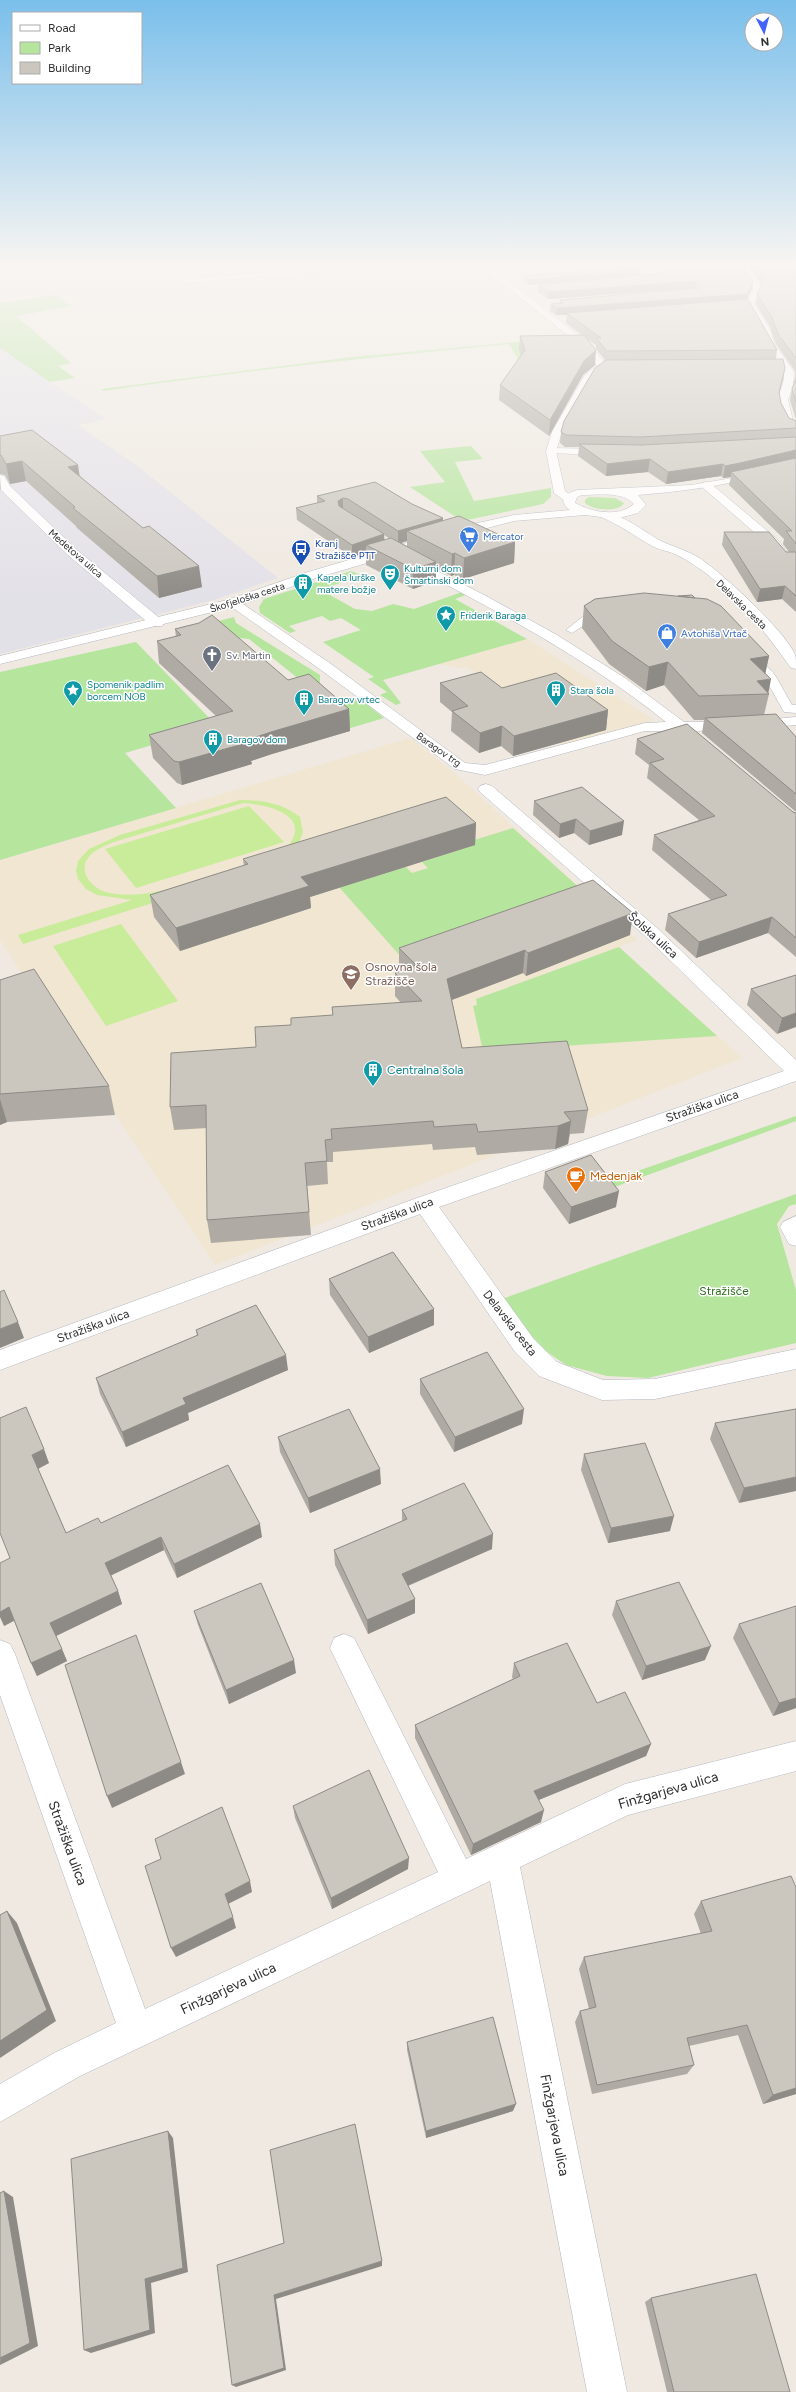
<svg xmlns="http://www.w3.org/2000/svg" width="796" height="2392" viewBox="0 0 796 2392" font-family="Figtree,sans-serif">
<rect width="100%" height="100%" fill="#efe9e1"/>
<path fill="#e3e1e8" d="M0,348L106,419L78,425L140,468L278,578L214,600L0,654Z"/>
<path fill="#f0e6d1" d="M527,639L654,720L561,746L467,667L460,668L440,664Z
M410,738L451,770L637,940L619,947L742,1058L215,1265L0,940V860Z"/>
<path fill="#b6e59e" d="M55,295L72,306L16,316L71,363L58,366L75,378L50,382L0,348V303Z
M572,337L534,345L519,346L530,369L525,370L509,344C373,357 238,371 103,391L102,389L352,357Z
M471,446L483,459L455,462L474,501L551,488V497L543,504L462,521L410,487L445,482L420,451Z
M589,497L615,498L624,503C619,513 592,510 585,503V500Z
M351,571L361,575L321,590L355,609L372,611L393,604L414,609L462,592L466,595L455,599L527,639L383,680L401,703L396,705L380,695L387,692L368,679L374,677L323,642L361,630L341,618L330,621L322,616L289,626L296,631L290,633L260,613L259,607L264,599Z
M234,617L236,623L320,675V685L305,684L249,639L177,632Z
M136,642L217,726L125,753L176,808L0,860V672Z
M344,698H359L384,718L347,729L320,705Z
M513,828L594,901L410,967L339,887L405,866L412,873L428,868L422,862L474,845L471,841Z
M619,947L717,1036L483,1051L473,1006L477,1005L476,999Z
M796,1116V1121L612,1188L603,1183Z
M796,1194V1204L789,1206L777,1224L796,1290V1343L648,1378L607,1376L566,1365L540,1347L502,1299Z"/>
<path fill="#c9ec9a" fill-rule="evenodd" d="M240,800C263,800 282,803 300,817L303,832L297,848L440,812L23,944L18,935L132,900L97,895L86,889L78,879L76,871L78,861L89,849L120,835ZM243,803C272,805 317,817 283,852C239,867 149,905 106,892C92,888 78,872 88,858C93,850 105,846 114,842Z
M249,806L284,842L136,888L105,849Z
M121,924L178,1001L106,1026L53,946Z"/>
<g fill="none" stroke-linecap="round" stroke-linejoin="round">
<defs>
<path id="lane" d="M551,448L603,449L608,452L603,455L548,453V449Z
M607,612L611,613V617L592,620L572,633L566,630L585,615Z
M749,650L753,651L775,675L792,705H796V713L784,712L766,680L743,654Z
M796,1216V1246L789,1244L780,1227L783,1222Z"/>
<path id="street" d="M342,266H368L364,268L187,283L183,281L187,279Z
M480,266H488L590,344L607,366L593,378L562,432L556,451L565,491L573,497V501H565L554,493L546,451L552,432L584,376L597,365L584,348Z
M741,266H749L762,289L754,304L769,328L775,345L794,372L793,386L788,400L793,421L796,425V434C784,431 778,412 778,401C778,392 785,384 784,374C784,369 778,362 775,358C764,341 757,322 746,304L754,289Z
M649,271H655L722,300L715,302L649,275Z
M0,475L4,476L10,486L77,550L162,620L164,623L162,626H152L69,556L1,490Z
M706,482L710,483L778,540L787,552L785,555H777L770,546L702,487V483Z
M605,512C625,516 642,530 659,540C673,547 687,550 701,559C726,577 781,627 795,654C796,658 796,665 796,669L791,668C761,626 724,579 677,555C670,551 662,551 654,547C636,537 620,525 601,517L599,515Z
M410,557L486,596L557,635L625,678L684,722L752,721L796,717V725L752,729L692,731L685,734L677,731H645L485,775L455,769L321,670L226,603L227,600H237L331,664L465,763L485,765L645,723L666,722C586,658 496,610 406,564L404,561L406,558Z
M486,784L492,786L656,927L796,1060V1081L439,1207L533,1338L557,1362L603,1380L655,1379L796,1349V1369L655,1399L602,1400L539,1376L515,1352L420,1214L0,1370V1350L417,1198L784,1071L644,935L480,792L478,789L480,786Z
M344,1634L354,1638L466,1859L625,1784L796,1741V1771L628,1815L520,1867L627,2392H587L490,1881L80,2076L0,2122V2084L56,2052L116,2023L0,1695V1640L10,1644L15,1654L145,2009L438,1872L330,1648L334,1638Z"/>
<path id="secondary" d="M796,462V468C742,482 693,491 638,495L646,505L638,513L616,519L585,515L514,521L472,532L316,578L237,606L0,664V656L227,600L308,572L464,526L514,515L570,510L566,507L563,501L569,493L577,490L691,485L738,477ZM582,495C598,495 623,491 634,504C618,518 592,512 575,503L577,497Z"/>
</defs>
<use href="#lane" stroke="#b4b7c1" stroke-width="1"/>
<use href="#street" stroke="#b4b7c1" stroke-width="1"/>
<use href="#secondary" stroke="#b4b7c1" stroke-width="1"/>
<use href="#lane" fill="#fff" fill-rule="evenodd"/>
<use href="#street" fill="#fff" fill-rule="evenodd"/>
<use href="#secondary" fill="#fff" fill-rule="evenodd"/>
</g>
<path fill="#afaba4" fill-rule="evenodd" d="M749,266H796V420L790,400L792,389L795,380V371L776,344L770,327L756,304L757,294L762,285Z
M641,269L640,275L529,285L524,282V276Z
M665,273L753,282L752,289L747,299L777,350L776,359L783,379L779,394L781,403L789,418L796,421V612L782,599L757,602L722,545L724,532L786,552H789L783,544L784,539L729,485L731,477L723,478L721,476L666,484L648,472L606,476L578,456L579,447H565L560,443L561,432L605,360L596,349V345L587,339L595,365L583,375L549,436L499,400L500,385L521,356L519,350L520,336L582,335L566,323L567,315H556L550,311L551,304L559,303L560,300L697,288H696L548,299L538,292V285Z
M0,436L80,476L202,587L159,598L77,528L76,526L26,481L10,484L5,475L0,474Z
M317,496L412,504L443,518V521L515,542L514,563L463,579L454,575L451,576L436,568V581L413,589L366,565V553L352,557L297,520L296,508L317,503ZM384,535L390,539L384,540ZM407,541V546L401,543Z
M695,598L769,656L765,674L768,694H769L764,715L796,737V812L702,733L704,720H694L664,685L646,691L609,664L582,628L584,606Z
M175,629L288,680L349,709L350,731L272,754L251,761L252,764L182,785L177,783L153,758L149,735L216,716L159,663L157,641L176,637Z
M440,683L502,688L608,710L606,730L513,756L501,746L479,753L451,731L452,712L440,702Z
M637,739L793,812L796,813V957L768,933L696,958L665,930L668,914L711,900L652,850L654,835L699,820L647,778L649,765L635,754Z
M534,801L622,835L589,845L574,833L559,838L533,815Z
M476,823L475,845L310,897L311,908L180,951L154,917L150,895L244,866L243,859Z
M630,935L526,976L523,973L452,1000L462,1048L588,1110L584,1133L570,1134L568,1144L555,1149L477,1155L475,1147L433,1150L432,1144L333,1152V1162H327L328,1184L307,1186L311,1235L211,1243L207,1220V1128L174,1130L170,1107L256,1047L291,1025L333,1015L332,1007L401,1003L395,996V973L400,971H399V948Z
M796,975L777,1034L747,1005L751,989Z
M0,980L109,1086L115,1115L7,1122L0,1125Z
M545,1172L616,1207L569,1224L543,1188Z
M329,1279L434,1325L369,1353L330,1295Z
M196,1330L288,1370L188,1413L189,1420L126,1447L100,1394L96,1378L197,1336Z
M420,1379L522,1424L454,1452L420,1394Z
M796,1409L739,1503L710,1439L715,1423Z
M0,1418L49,1463L38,1468L66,1533L101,1523L262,1537L177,1578L164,1550L111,1575L118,1591L122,1604L56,1636L67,1661L37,1676L14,1621L4,1626L10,1558Z
M278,1437L381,1484L310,1513L280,1452Z
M584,1454L670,1531L608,1543L581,1470Z
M402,1510L492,1549L408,1586L415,1599V1613L368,1634L335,1565L334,1550L402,1521Z
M616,1601L705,1660L642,1680L612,1615Z
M796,1606V1708L773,1716L733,1638L739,1624Z
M194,1611L296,1673L229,1704L198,1625Z
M514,1663L597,1703L651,1744L646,1756L539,1800L541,1822L471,1855L415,1738V1725L513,1679L512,1677Z
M293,1806L408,1869L332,1909L295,1818Z
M701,1901L796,2094L763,2104L738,2035L689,2046L694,2065L687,2074L592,2094L575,2022L580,2011L589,2009L579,1969L584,1957L701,1934L694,1914Z
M407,2042L513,2111L426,2138L407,2050Z
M651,2298L790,2392H667L645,2302Z"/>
<path fill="#8e8b86" d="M641,269L640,275L529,285L530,280Z
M697,281L696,288L548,299L549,292Z
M753,282L752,289L746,301L567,313V315H556L557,308Z
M596,350L595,365L583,375L549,436L550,420L584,361Z
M785,368L783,379L777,403L779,392Z
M796,450V461L731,472V477L723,478L725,466Z
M650,459L648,472L606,476L607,464Z
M22,461L26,481L10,484L6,464Z
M723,464L721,476L666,484L668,472Z
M78,465L81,485L68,467Z
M343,498V511L338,514V501Z
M443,518V531H407V541L398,544V531Z
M384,534L385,546L366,545V553L352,557V545Z
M515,542L514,563L463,579L464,558Z
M455,553L454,575L451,576L452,554Z
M436,562V581L413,589V569Z
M199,566L202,587L159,598L157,576Z
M785,586L782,599L757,602L760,589Z
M769,656L764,680L750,659Z
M668,662L664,685L646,691L649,667Z
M771,679L768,695L757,681Z
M349,709L350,731L272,754L251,761L252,764L182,785L179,762L271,732Z
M608,710L606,730L513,756L514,736Z
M502,726L501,746L479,753L480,733Z
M576,819L574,833L559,838L560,824Z
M624,821L622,835L589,845L590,831Z
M476,823L475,845L310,897L311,908L180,951L176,928L301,877Z
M633,913L630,935L526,976L528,953Z
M772,917L768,933L696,958L699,942Z
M525,950L523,973L446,1002L447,979Z
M796,1013V1027L777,1034L782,1018Z
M0,1099L7,1122L0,1125Z
M571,1121L568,1144L555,1149L558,1126Z
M619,1191L616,1207L569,1224L571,1207Z
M434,1309V1325L369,1353L368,1337Z
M18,1322L24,1338L0,1348V1329Z
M286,1355L288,1370L188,1413L189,1420L126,1447L122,1432L183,1398Z
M524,1409L522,1424L454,1452L455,1437Z
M44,1449L49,1463L38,1469L32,1455Z
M380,1469L381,1484L310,1513L308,1498Z
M796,1477V1491L739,1503L744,1488Z
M674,1516L670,1531L608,1543L611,1528Z
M260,1524L262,1537L177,1578L174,1564Z
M493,1534L492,1549L402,1588V1574Z
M161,1537L164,1550L110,1576L105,1563Z
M118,1591L122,1604L56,1636L50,1623Z
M415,1599V1613L368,1634L367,1620Z
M9,1607L15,1620L4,1626L0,1617V1612Z
M711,1646L705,1660L642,1680L646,1666Z
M62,1649L67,1661L37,1676L31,1663Z
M294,1660L296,1673L229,1704L226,1690Z
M796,1698V1708L773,1716L779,1703Z
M651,1744L646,1756L531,1803L534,1791Z
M181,1762L185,1774L112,1808L107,1796Z
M544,1810L541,1822L471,1855L473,1844Z
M409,1858L408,1869L332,1909L331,1898Z
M250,1881L252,1892L228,1904L225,1894Z
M7,1911L17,1923L56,2021L0,2058V2041Z
M233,1917L236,1928L176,1957L171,1948Z
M796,2088V2094L763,2104L773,2095Z
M516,2104L513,2111L426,2138V2131Z
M168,2131L173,2138L188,2272L151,2283L155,2333L91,2353L84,2350L145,2279Z
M4,2191L13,2197L38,2346L0,2365Z
M382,2261V2266L276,2299L286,2370L236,2387L232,2385L274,2295Z"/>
<path fill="#cbc7bf" stroke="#8e8b86" d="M688,266H744L753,282L747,294L557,308L551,304L563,303L560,300L700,288L702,284L697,281L549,292L538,285L665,273L666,267Z
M757,266H796V358L778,334L772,317L757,294L765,278Z
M638,267L641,269L530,280L524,276Z
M748,299L777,350L607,351L596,338H601L567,313Z
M584,335L596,350L584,361L550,420L500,385L525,350L520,336Z
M783,359L785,368L779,392L781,403L789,418L796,421V428L641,437L566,435L561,432L564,421L595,368L606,360Z
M796,377V402L792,389Z
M32,430L78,465L68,467L143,528L149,526L199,566L157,576L73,508L75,507L22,461L6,464L1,455H0V436Z
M796,437V450L740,463L725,466L723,464L668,472L650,459L607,464L579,444L642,445Z
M796,458V544L786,531H792L731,472Z
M375,482L412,504L443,518L398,531L348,499L343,498L338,501L339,506L384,534L352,545L296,508L325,501L317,496Z
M459,516L515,542L464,558L455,553L452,554L407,531Z
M724,532H769L786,552H796V596L785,586L760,589Z
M391,538L436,562L413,569L366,545Z
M644,593L707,599L721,606L769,656L750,659L771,679L757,681L769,694L699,696L668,662L649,667L612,641L584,606L595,599Z
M692,595L695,598L678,596Z
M212,615L288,680L309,674L349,709L271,732L247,740L250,742L179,762L174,761L149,735L233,711L157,641L181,635L175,629L199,623Z
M481,672L502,688L556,673L608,710L514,736L502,726L480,733L452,711L468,706L440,683Z
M776,714L796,737V794L705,718Z
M687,724L793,812L796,813V938L772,917L699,942L668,914L727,895L654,835L715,816L650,763L664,759L637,739Z
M582,787L624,821L590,831L576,819L560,824L534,801Z
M446,797L476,823L301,877L309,886L176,928L150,895L248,864L243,859Z
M593,880L633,913L528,953L525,950L447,979L462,1048L567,1041L588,1110L564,1112L571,1121L558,1126L478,1132L476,1124L434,1127L433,1121L331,1129L332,1139L325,1140L327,1161L305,1163L309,1212L207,1220L206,1105L170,1107L171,1053L256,1047L255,1027L291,1025V1018L333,1015L332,1007L422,1001L395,973L416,965L399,948Z
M34,969L109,1086L0,1094V980Z
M796,975V1013L782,1018L751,989Z
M591,1155L619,1191L571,1207L545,1172Z
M393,1252L434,1309L368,1337L329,1279Z
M4,1290L18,1322L0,1329V1292Z
M256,1305L286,1355L183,1398L186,1404L122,1432L96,1378L198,1335L196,1330Z
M487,1352L524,1409L455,1437L420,1379Z
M26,1407L44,1449L32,1455L66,1533L98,1518L101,1523L228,1465L260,1524L174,1564L161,1537L105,1563L118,1591L50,1623L62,1649L31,1663L9,1607L0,1612V1563L10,1558L0,1533V1418Z
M349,1409L380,1469L308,1498L278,1437Z
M796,1409V1477L744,1488L715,1423Z
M645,1443L674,1516L611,1528L584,1454Z
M464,1483L493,1534L402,1574L415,1599L367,1620L334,1550L407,1519L402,1510Z
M679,1582L711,1646L646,1666L616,1601Z
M261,1583L294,1660L226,1690L194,1611Z
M796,1606V1698L779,1703L739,1624Z
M136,1635L181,1762L107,1796L65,1665Z
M567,1643L597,1703L625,1692L651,1744L534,1791L544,1810L473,1844L415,1725L520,1676L514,1663Z
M369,1770L409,1858L331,1898L293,1806Z
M222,1807L250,1881L225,1894L233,1917L171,1948L145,1866L161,1859L155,1839Z
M791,1876L796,1887V2088L773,2095L747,2025L687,2038L694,2065L597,2085L580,2011L596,2007L584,1957L712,1931L701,1901Z
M7,1911L47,2010L0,2041V1915Z
M493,2017L516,2104L426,2131L407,2042Z
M355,2124L382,2261L274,2295L284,2368L232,2385L217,2265L284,2243L270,2150Z
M168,2131L183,2268L145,2279L150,2330L84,2350L71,2159Z
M4,2191L30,2343L0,2358V2193Z
M756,2274L790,2392H674L651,2298Z"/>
<linearGradient id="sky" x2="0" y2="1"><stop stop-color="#7abfeb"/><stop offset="0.44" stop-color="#f8f5f2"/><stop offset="1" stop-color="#f8f5f2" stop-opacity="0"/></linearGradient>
<rect width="796" height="600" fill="url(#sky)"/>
<defs>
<symbol id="supermarket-pin" viewBox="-11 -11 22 30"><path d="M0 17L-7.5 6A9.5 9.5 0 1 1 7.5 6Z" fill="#3f7fe0" stroke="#fff"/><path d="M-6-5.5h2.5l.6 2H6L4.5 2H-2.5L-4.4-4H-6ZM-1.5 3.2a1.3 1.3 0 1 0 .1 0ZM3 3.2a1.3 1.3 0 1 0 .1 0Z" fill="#fff"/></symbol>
<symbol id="bus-pin" viewBox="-11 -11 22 30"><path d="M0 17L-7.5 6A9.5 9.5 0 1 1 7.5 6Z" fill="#1a4fb4" stroke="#fff"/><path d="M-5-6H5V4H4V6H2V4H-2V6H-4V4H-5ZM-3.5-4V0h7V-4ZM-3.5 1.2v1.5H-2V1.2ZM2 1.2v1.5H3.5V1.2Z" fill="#fff"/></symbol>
<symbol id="theatre-pin" viewBox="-11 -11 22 30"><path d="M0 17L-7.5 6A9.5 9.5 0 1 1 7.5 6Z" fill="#0f9aa8" stroke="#fff"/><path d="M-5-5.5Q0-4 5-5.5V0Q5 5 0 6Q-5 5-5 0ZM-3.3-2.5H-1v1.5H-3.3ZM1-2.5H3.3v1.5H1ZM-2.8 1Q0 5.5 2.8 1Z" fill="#fff"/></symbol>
<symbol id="building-pin" viewBox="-11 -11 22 30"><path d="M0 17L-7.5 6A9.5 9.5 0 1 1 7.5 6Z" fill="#0f9aa8" stroke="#fff"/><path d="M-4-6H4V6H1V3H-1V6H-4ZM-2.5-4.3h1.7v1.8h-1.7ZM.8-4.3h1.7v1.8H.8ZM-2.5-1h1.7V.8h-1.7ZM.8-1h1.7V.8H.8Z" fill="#fff"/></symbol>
<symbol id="sight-pin" viewBox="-11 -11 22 30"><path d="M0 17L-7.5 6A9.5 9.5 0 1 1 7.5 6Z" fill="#0f9aa8" stroke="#fff"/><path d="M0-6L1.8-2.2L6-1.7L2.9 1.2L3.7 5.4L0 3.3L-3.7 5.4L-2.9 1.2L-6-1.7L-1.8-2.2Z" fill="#fff"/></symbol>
<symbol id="shop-pin" viewBox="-11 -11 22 30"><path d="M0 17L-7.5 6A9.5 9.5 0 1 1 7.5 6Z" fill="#3f7fe0" stroke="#fff"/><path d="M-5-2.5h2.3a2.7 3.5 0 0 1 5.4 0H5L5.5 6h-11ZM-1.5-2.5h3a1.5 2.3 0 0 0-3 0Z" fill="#fff"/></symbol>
<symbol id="church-pin" viewBox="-11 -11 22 30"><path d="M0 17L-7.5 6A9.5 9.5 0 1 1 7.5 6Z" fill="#6b7280" stroke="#fff"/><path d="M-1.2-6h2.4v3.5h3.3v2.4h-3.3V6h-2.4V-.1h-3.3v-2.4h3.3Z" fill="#fff"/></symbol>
<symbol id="school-pin" viewBox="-11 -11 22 30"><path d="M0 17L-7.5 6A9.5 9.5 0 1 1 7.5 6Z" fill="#8d6e63" stroke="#fff"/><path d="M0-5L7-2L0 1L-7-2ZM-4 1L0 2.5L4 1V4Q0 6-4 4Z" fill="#fff"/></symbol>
<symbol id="cafe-pin" viewBox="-11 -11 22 30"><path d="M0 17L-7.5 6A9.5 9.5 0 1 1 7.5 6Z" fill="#e8710a" stroke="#fff"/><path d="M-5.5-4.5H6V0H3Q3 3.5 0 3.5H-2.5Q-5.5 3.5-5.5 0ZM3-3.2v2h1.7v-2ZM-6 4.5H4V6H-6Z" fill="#fff"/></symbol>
</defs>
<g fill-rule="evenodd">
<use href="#supermarket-pin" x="458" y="525" width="22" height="30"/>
<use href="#bus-pin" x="290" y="538" width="22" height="30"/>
<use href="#theatre-pin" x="379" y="563" width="22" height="30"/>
<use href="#building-pin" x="292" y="572" width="22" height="30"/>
<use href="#sight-pin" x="435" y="604" width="22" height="30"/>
<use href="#shop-pin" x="656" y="622" width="22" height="30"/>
<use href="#church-pin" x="201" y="644" width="22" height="30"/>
<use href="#sight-pin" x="62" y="679" width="22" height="30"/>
<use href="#building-pin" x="545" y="679" width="22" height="30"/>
<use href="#building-pin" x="293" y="688" width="22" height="30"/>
<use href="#building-pin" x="202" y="728" width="22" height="30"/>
<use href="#school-pin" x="340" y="963" width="22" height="30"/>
<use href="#building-pin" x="362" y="1059" width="22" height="30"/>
<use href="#cafe-pin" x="565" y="1165" width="22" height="30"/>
</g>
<g text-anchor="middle" stroke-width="3" stroke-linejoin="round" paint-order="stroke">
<g font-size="10" fill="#366cbe" stroke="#fff" text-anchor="start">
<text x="483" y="540">Mercator</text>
<text x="681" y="637">Avtohiša Vrtač</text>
</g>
<g font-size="10" fill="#164399" stroke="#fff" text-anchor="start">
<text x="315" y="547">Kranj<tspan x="315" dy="12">Stražišče PTT</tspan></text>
</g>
<g font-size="10" fill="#2e2e2e" stroke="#fff">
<text transform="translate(76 553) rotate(41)" y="4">Medetova ulica</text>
<text transform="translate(247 597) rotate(-18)" y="4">Škofjeloška cesta</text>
<text transform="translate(742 604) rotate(44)" y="4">Delavska cesta</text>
<text transform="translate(439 749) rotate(35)" y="4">Baragov trg</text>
</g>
<g font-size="10" fill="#0d838f" stroke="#fff" text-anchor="start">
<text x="404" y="572">Kulturni dom<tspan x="404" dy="12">Šmartinski dom</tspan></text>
<text x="317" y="581">Kapela lurške<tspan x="317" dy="12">matere božje</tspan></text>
<text x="460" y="619">Friderik Baraga</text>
<text x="87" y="688">Spomenik padlim<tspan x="87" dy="12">borcem NOB</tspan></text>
<text x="570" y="694">Stara šola</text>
<text x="318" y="703">Baragov vrtec</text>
<text x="227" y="743">Baragov dom</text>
</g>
<g font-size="10" fill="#5b616d" stroke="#fff" text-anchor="start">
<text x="226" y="659">Sv. Martin</text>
</g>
<g font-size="12" fill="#2e2e2e" stroke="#fff">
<text transform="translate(653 935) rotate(42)" y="4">Šolska ulica</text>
<text transform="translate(702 1106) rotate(-19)" y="4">Stražiška ulica</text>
<text transform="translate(397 1214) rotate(-20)" y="4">Stražiška ulica</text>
<text transform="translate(510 1323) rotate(52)" y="4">Delavska cesta</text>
<text transform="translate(93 1326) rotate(-20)" y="4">Stražiška ulica</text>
</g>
<g font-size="12" fill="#785e54" stroke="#fff" text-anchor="start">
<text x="365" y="971">Osnovna šola<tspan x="365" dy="14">Stražišče</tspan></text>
</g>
<g font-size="12" fill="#0d838f" stroke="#fff" text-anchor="start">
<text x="387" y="1074">Centralna šola</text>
</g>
<g font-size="12" fill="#c56008" stroke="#fff" text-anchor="start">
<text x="590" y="1180">Medenjak</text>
</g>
<g font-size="12" fill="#2c6e1b" stroke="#fff">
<text x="724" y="1295">Stražišče</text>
</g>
<g font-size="14" fill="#2e2e2e" stroke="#fff">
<text transform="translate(668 1790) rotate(-16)" y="5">Finžgarjeva ulica</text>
<text transform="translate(68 1843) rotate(70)" y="5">Stražiška ulica</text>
<text transform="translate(228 1988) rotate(-25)" y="5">Finžgarjeva ulica</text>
<text transform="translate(555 2125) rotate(79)" y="5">Finžgarjeva ulica</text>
</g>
</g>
<rect x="12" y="12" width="130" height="72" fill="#ffffff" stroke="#ababab"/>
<rect x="20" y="25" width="20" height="6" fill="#ffffff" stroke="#ababab"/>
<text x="48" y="32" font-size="12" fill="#2e2e2e">Road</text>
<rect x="20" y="42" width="20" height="12" fill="#b6e59e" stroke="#ababab"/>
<text x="48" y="52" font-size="12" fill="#2e2e2e">Park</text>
<rect x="20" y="62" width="20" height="12" fill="#cbc7bf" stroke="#ababab"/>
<text x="48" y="72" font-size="12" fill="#2e2e2e">Building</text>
<g transform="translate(764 32) rotate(174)"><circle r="19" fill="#ffffff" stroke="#ababab"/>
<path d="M0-3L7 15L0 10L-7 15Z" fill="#4264fb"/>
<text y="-6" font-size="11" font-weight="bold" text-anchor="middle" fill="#2e2e2e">N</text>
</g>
</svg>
